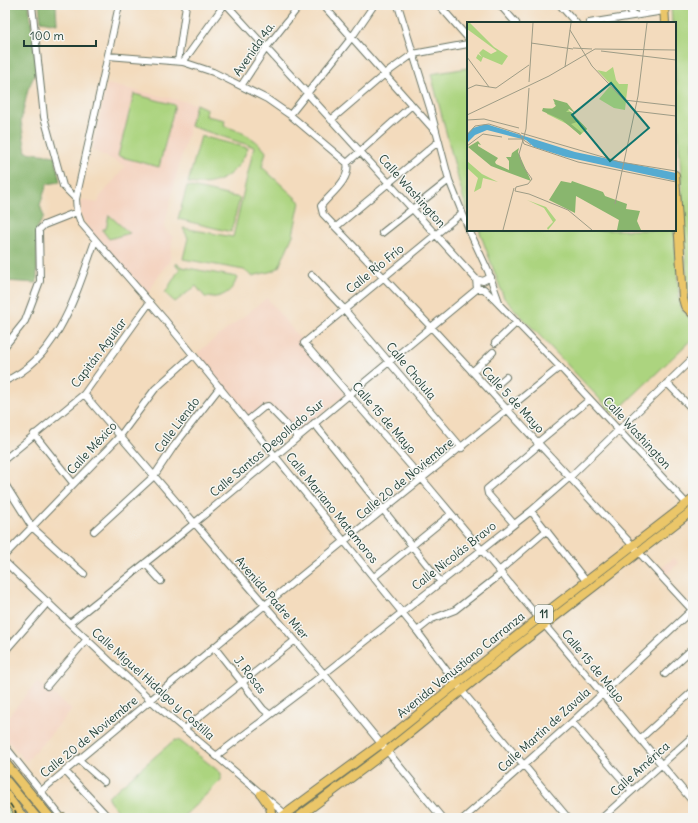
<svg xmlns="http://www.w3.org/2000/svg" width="698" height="823" viewBox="0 0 698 823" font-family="Delius,sans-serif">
<rect width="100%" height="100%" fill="#f6f6f2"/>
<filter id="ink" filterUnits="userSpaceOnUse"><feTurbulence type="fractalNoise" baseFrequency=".025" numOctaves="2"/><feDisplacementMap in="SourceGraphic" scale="8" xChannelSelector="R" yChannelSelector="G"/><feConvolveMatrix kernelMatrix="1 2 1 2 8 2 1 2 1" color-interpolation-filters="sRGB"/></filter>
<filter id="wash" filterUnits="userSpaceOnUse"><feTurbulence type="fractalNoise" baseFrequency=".012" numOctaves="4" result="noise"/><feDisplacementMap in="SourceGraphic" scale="16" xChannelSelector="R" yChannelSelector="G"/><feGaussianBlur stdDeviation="0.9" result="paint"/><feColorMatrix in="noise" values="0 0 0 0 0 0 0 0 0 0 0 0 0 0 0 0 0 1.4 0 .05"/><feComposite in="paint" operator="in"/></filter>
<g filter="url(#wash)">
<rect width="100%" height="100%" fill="#f3dbbd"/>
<path fill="#f4d3c0" d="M107,84L196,104L178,169L164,228L173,237L170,260L154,282L149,294L106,250L88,228L81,215L80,200L98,203L100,197L126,166L92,150Z
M267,298L345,394L296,435L269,403L249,419L197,353Z
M674,558L679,563L666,575L661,568Z
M578,639L586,647L576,655L568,647Z
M38,681L72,710L26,762L5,738V720Z"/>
<path fill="#acd47f" stroke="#66885a" d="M671,5H693V306L688,300L675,69V23H672Z
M468,68V211L465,205L431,74Z
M134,94L175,105L159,167L118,156Z
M196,104L207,109L206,116L225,120L224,126C241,131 256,138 266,152L262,167L300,202L293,235L279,267L273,271L252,276L244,270L183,259L188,238L183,228L233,237L254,147L190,126Z
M201,136L248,148C237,175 217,188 188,183Z
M187,186L240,198L231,232L178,219Z
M109,215L128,232L130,233L109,239L103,231V229H106Z
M479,230H674L680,307L693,322V338L614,414L504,298Z
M176,263L182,267L237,277C233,293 220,299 205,297L196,286L175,302L165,293L180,268L176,266Z
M176,740L180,741L221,773V780L182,818H123L109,801L108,797L173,741Z
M5,797L19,818H5Z"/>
<path fill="#89b66e" stroke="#547a51" d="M5,5H29L37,70L28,89L21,121L26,152L55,156L60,182L47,184L40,205L44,217L37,228V283L5,281Z
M39,5H56L57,24L41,21Z"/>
</g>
<g filter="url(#ink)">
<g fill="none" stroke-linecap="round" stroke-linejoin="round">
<defs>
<path id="minor" d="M32,5L44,117L63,186L76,199
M119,5L76,199L77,212L81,223L164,319L417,631L462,691L568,818
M227,5L476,279L477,289
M323,5L435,131
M398,5L430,108L449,180L468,227
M439,5L468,38
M500,5L516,23
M560,5L576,23
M625,5L635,15
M640,5L641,14
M589,23L664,11
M108,56L183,62L213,72L267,99L290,115L347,163C351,180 330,194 321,206L323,214L431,327L693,611
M178,61L186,5
M183,62L224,5
M241,86L266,48L300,5
M290,115L352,37L374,5
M331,120L385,74L413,54L468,44
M347,163L412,105
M462,213L304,343L423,480L693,802
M336,227L439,141
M469,230L488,271L499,302
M382,233L449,180
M312,275L344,309L462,448
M476,279L483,281L491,277
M477,289H484L560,367L687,504
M5,299V303
M495,343L517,322
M5,346L25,321L40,281L39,230L44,225L77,212
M472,372L493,352
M5,381C59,358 77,291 95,241
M667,383L693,410
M490,391L506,377
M84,394L324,674L442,818
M247,421L264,407L268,406L298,437
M314,423L440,581
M34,434L73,483
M537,443L589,400
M5,459L84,394L150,302
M5,484L32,527L84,574
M531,511L586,581
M514,524L488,494L487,489L539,445
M94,531L154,476L174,446L220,387
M5,555L120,436L155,389L193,355
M5,562L157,706L290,818
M145,563L161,581
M499,571L547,530
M374,577L451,514
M70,623L174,540L477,289
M417,631L432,619L455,610L501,574
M215,648L263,709L269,714
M5,651L48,602
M665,674L693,648
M47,686L87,639
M572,722L632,791
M184,729L294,641
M640,739L693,691
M5,746L62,818
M216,756L324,674L531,511L570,477L693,358
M78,759L104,782
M65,771L109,818
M41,791L265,605L560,367
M464,818L572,722L692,610
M602,818L693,736"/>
<path id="major" d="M664,5L665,23
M675,175L683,299L685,306L693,314
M5,779L37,818
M261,794L270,807L272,818
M62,818H63
M280,818L385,741L539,618L693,499
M297,818L387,751L512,650L693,510"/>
<path id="highway" d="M5,763L50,818
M5,794L23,818"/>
</defs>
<use href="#minor" stroke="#697464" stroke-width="8"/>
<use href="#major" stroke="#697464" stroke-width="10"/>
<use href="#highway" stroke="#697464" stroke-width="11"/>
<use href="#minor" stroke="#fff" stroke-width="6"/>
<use href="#major" stroke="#ebc669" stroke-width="8"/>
<use href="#highway" stroke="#ebc669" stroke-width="9"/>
<path stroke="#1f3d34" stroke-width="1.5" stroke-dasharray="6 3" stroke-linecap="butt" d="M5,796L19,818"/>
</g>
</g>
<g text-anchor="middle" stroke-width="3" stroke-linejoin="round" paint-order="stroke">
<rect fill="#f6f6f2" stroke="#60746d" stroke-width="1" x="535" y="605" width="18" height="18" rx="3"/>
<g font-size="11" font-weight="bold" fill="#1f3d34">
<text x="544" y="618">11</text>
</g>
<g font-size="12" fill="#1f3d34" stroke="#f6f6f2">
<text transform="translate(254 49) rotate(-55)" y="4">Avenida 4a.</text>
<text transform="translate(412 191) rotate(48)" y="4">Calle Washington</text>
<text transform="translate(375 269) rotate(-39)" y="4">Calle Río Frío</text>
<text transform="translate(99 353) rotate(-53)" y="4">Capitán Aguilar</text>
<text transform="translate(411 371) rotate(50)" y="4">Calle Cholula</text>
<text transform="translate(513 400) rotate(47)" y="4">Calle 5 de Mayo</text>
<text transform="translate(384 418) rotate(49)" y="4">Calle 15 de Mayo</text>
<text transform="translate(177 425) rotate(-53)" y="4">Calle Liendo</text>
<text transform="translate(637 433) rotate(47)" y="4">Calle Washington</text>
<text transform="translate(92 448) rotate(-47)" y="4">Calle México</text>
<text transform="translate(267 448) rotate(-40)" y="4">Calle Santos Degollado Sur</text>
<text transform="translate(405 479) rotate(-39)" y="4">Calle 20 de Noviembre</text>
<text transform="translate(332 508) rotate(51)" y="4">Calle Mariano Matamoros</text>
<text transform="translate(454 556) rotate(-38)" y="4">Calle Nicolás Bravo</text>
<text transform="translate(272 598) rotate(49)" y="4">Avenida Padre Mier</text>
<text transform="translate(461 665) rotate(-39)" y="4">Avenida Venustiano Carranza</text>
<text transform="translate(593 666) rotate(50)" y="4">Calle 15 de Mayo</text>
<text transform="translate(250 675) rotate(52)" y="4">J. Rosas</text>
<text transform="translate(153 684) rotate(42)" y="4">Calle Miguel Hidalgo y Costilla</text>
<text transform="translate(544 730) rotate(-42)" y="4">Calle Martín de Zavala</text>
<text transform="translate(89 737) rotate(-39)" y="4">Calle 20 de Noviembre</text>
<text transform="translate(640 769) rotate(-42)" y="4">Calle América</text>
</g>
</g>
<g transform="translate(467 22)">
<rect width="209" height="209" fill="#f3dbbd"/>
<path d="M0,1H3L27,25L41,34L35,43L16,35L14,40L9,36L11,32L15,35L12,31L16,27L24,32L30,29L0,7ZM146,45L149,58L152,62H161L159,78L130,48L139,50ZM143,64L159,79L158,88L147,86L132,77ZM87,81H95L120,107L113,113L102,103L80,92L79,87L86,86L89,84ZM0,139L15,152L31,160L16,156L14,166L7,170L11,156L0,146ZM60,178L79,185L89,198L81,208L80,206L86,200L77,186Z" fill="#acd47f"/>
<path d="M86,77L100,81L109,92L102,87L99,90H104L120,107L118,109L110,100L104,102L115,111L113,113L95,98L75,89L76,86L85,87L89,84ZM11,119L14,123L11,122V124L31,136L28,140L29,142L42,148V139L39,135H44L45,131L52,126L51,130L64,159L24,144L1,125ZM94,159L104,161L105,159L136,170L138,174L160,182L159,187L173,189L170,199L174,208H150L152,198L109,174L108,191L82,178Z" fill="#89b66e"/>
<path d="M19,102L108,130L209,151V159L99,135L67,125L59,118L20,108L8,113L0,121V112L6,106Z" fill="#55abd1"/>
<path fill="none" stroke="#9e9c86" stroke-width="1" d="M103,8L125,44L157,78L209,84M64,21L106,27M106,26L125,27M134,29L209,38M0,35L22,65M98,45L104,1M62,60L66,1M62,66L59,107L52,132L55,143L65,157L61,162L49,165L48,169L62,172L101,188L125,208M0,67L9,63L29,66L62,43M167,89L209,94M0,93L82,54L128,27L209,28M0,98L17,97L52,106M54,111L153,140L209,149M0,113L8,104L22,102L53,112L57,122L111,140L209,160M41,117H55L64,123M0,124L16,112L35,115M148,182L171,74L180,1M36,208L47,166"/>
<path fill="#0f766e" fill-opacity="0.15" stroke="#0f766e" stroke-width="2" d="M144,61L182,106L143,139L105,93Z"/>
<rect width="209" height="209" fill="none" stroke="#1f3d34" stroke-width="2"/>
</g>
<rect width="698" height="823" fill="none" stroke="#f6f6f2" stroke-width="20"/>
<path d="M24 40v6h72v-6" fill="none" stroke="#1f3d34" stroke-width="2"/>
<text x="30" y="40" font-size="12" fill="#1f3d34" stroke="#f6f6f2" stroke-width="3" paint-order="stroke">100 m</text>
</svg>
